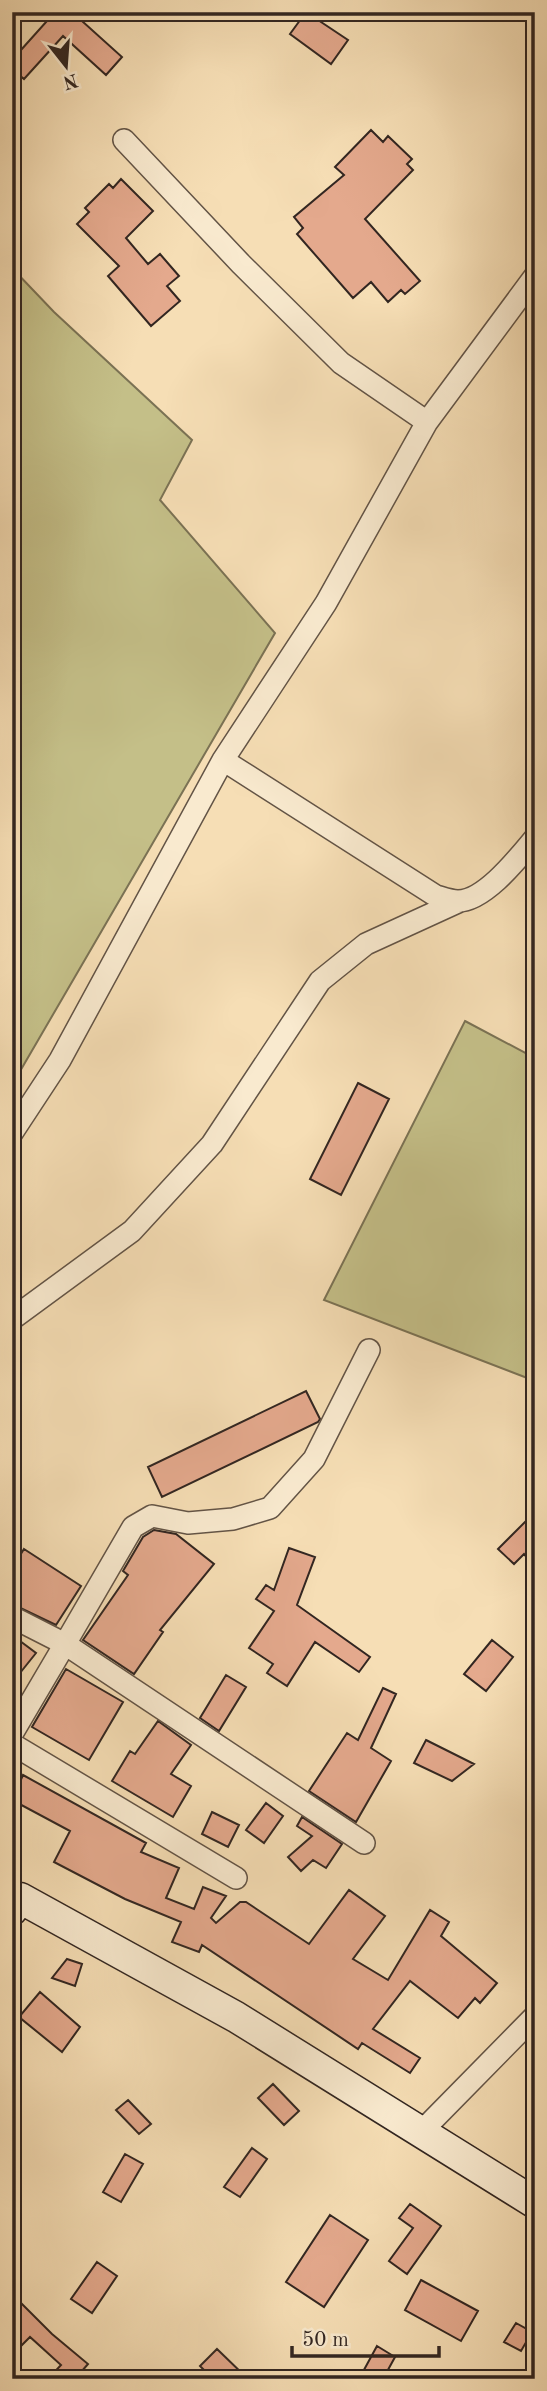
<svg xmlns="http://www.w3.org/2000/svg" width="547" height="2391" viewBox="0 0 547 2391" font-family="'Old Standard TT',serif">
<rect width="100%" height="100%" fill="#f6deb5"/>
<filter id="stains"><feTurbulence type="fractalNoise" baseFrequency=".00286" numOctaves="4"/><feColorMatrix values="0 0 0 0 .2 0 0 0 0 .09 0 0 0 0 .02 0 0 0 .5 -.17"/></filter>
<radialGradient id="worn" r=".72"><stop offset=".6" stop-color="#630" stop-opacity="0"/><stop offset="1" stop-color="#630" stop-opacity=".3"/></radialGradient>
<path fill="#c4bf88" stroke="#7b7254" stroke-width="2" d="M12,268L54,312L192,440L160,500L275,633L12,1085Z
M465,1021L535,1058V1381L324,1300Z"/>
<path fill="#e4a98d" stroke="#322621" stroke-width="2" d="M55,12H72L122,57L106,75L63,36L24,79L12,69V60Z
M306,12L348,40L331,64L290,34Z
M371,130L383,142L388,136L412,159L407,164L413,170L365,219L420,281L405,294L401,290L388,302L371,282L353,298L297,234L303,228L294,217L344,175L335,167Z
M121,179L153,211L126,238L148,264L160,254L179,276L167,286L180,301L151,326L108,276L119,266L77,224L89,212L85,208L109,184L113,188Z
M358,1083L389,1099L341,1195L310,1179Z
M306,1391L320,1419L318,1422L162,1497L148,1467Z
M535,1512V1567L524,1554L514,1564L498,1549Z
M154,1530L176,1534L214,1564L160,1630L163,1632L134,1674L83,1640L128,1575L123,1571L143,1537Z
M289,1548L315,1557L297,1605L370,1657L359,1672L315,1642L287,1686L267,1673L273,1664L249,1648L274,1611L256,1599L266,1585L274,1590Z
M24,1549L81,1586L56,1625L12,1604V1568Z
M12,1635L36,1653L12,1683Z
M492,1640L513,1657L486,1691L464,1674Z
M66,1669L123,1702L89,1760L32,1727Z
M226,1675L246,1687L219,1731L200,1718Z
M383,1688L396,1694L371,1748L391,1761L356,1822L309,1791L347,1733L358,1740Z
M158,1721L191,1745L171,1774L191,1786L173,1817L112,1781L130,1751L135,1754Z
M426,1740L474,1764L452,1781L414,1763Z
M23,1775L146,1843L141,1852L179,1868L166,1898L194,1909L203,1887L226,1896L211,1918L216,1923L240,1902H246L309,1944L349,1890L385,1916L353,1959L388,1980L430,1910L449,1922L441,1936L497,1983L480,2003L475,1998L458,2018L410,1981L373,2029L420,2058L410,2073L362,2043L358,2049L202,1945L199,1952L172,1942L181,1922L125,1899L54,1862L70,1831L12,1800Z
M266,1803L283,1816L264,1843L246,1830Z
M212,1812L239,1825L228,1847L202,1834Z
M302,1817L342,1844L326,1868L313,1860L301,1871L288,1857L312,1836L297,1826Z
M67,1959L82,1964L75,1986L52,1978Z
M40,1992L80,2027L62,2052L19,2017Z
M273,2084L299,2111L284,2125L258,2098Z
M128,2100L151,2124L139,2134L116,2110Z
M252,2148L267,2159L240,2197L224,2187Z
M125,2154L143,2164L121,2202L103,2192Z
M410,2204L441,2226L407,2274L389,2261L413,2228L399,2218Z
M330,2215L368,2240L324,2307L286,2282Z
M97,2262L117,2276L92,2313L71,2299Z
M421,2280L478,2311L461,2341L405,2310Z
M12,2294L52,2334L88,2364L75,2379H48L61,2365L30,2337L12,2355Z
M516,2323L532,2332L521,2351L504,2342Z
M377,2346L395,2357L383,2379H359Z
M217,2349L248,2379H213L200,2366Z"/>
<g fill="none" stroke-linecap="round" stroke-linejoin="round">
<defs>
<path id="street" d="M124,140L241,264L341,363L427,422
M223,760L436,896C443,898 451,901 458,901C485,901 519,857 535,838
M12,1133L60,1060L223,760L326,603L427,422L535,276
M12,1319L132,1231L212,1144L320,981L366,944L460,901
M12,1617L65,1644L133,1527L152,1516L188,1523L233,1519L270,1508L314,1459L369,1350
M12,1734L65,1644L364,1843
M12,1744L236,1878
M420,2133L535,2016"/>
<path id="secondary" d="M12,1910L20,1898L236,2017L535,2203"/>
</defs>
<use href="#street" stroke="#635446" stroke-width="24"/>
<use href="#secondary" stroke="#322621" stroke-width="33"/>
<use href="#street" stroke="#f9eacf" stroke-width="21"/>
<use href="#secondary" stroke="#f9eacf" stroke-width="30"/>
</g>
<rect width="547" height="2391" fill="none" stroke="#f6deb5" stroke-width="42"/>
<rect x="14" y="14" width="519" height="2363" fill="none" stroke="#322621" stroke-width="3.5"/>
<rect x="21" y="21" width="505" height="2349" fill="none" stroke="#322621" stroke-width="2"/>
<g transform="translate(66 66) rotate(163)" stroke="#f9eacf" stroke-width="5" paint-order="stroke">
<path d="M0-5L12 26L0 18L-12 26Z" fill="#322621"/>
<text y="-10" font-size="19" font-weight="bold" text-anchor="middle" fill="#322621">N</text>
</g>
<path d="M292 2346v10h147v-10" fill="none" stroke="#322621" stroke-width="3.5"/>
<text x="302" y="2346" font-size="21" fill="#322621" stroke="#f9eacf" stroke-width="5" paint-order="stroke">50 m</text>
<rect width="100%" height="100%" filter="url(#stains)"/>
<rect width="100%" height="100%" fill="url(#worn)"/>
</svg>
